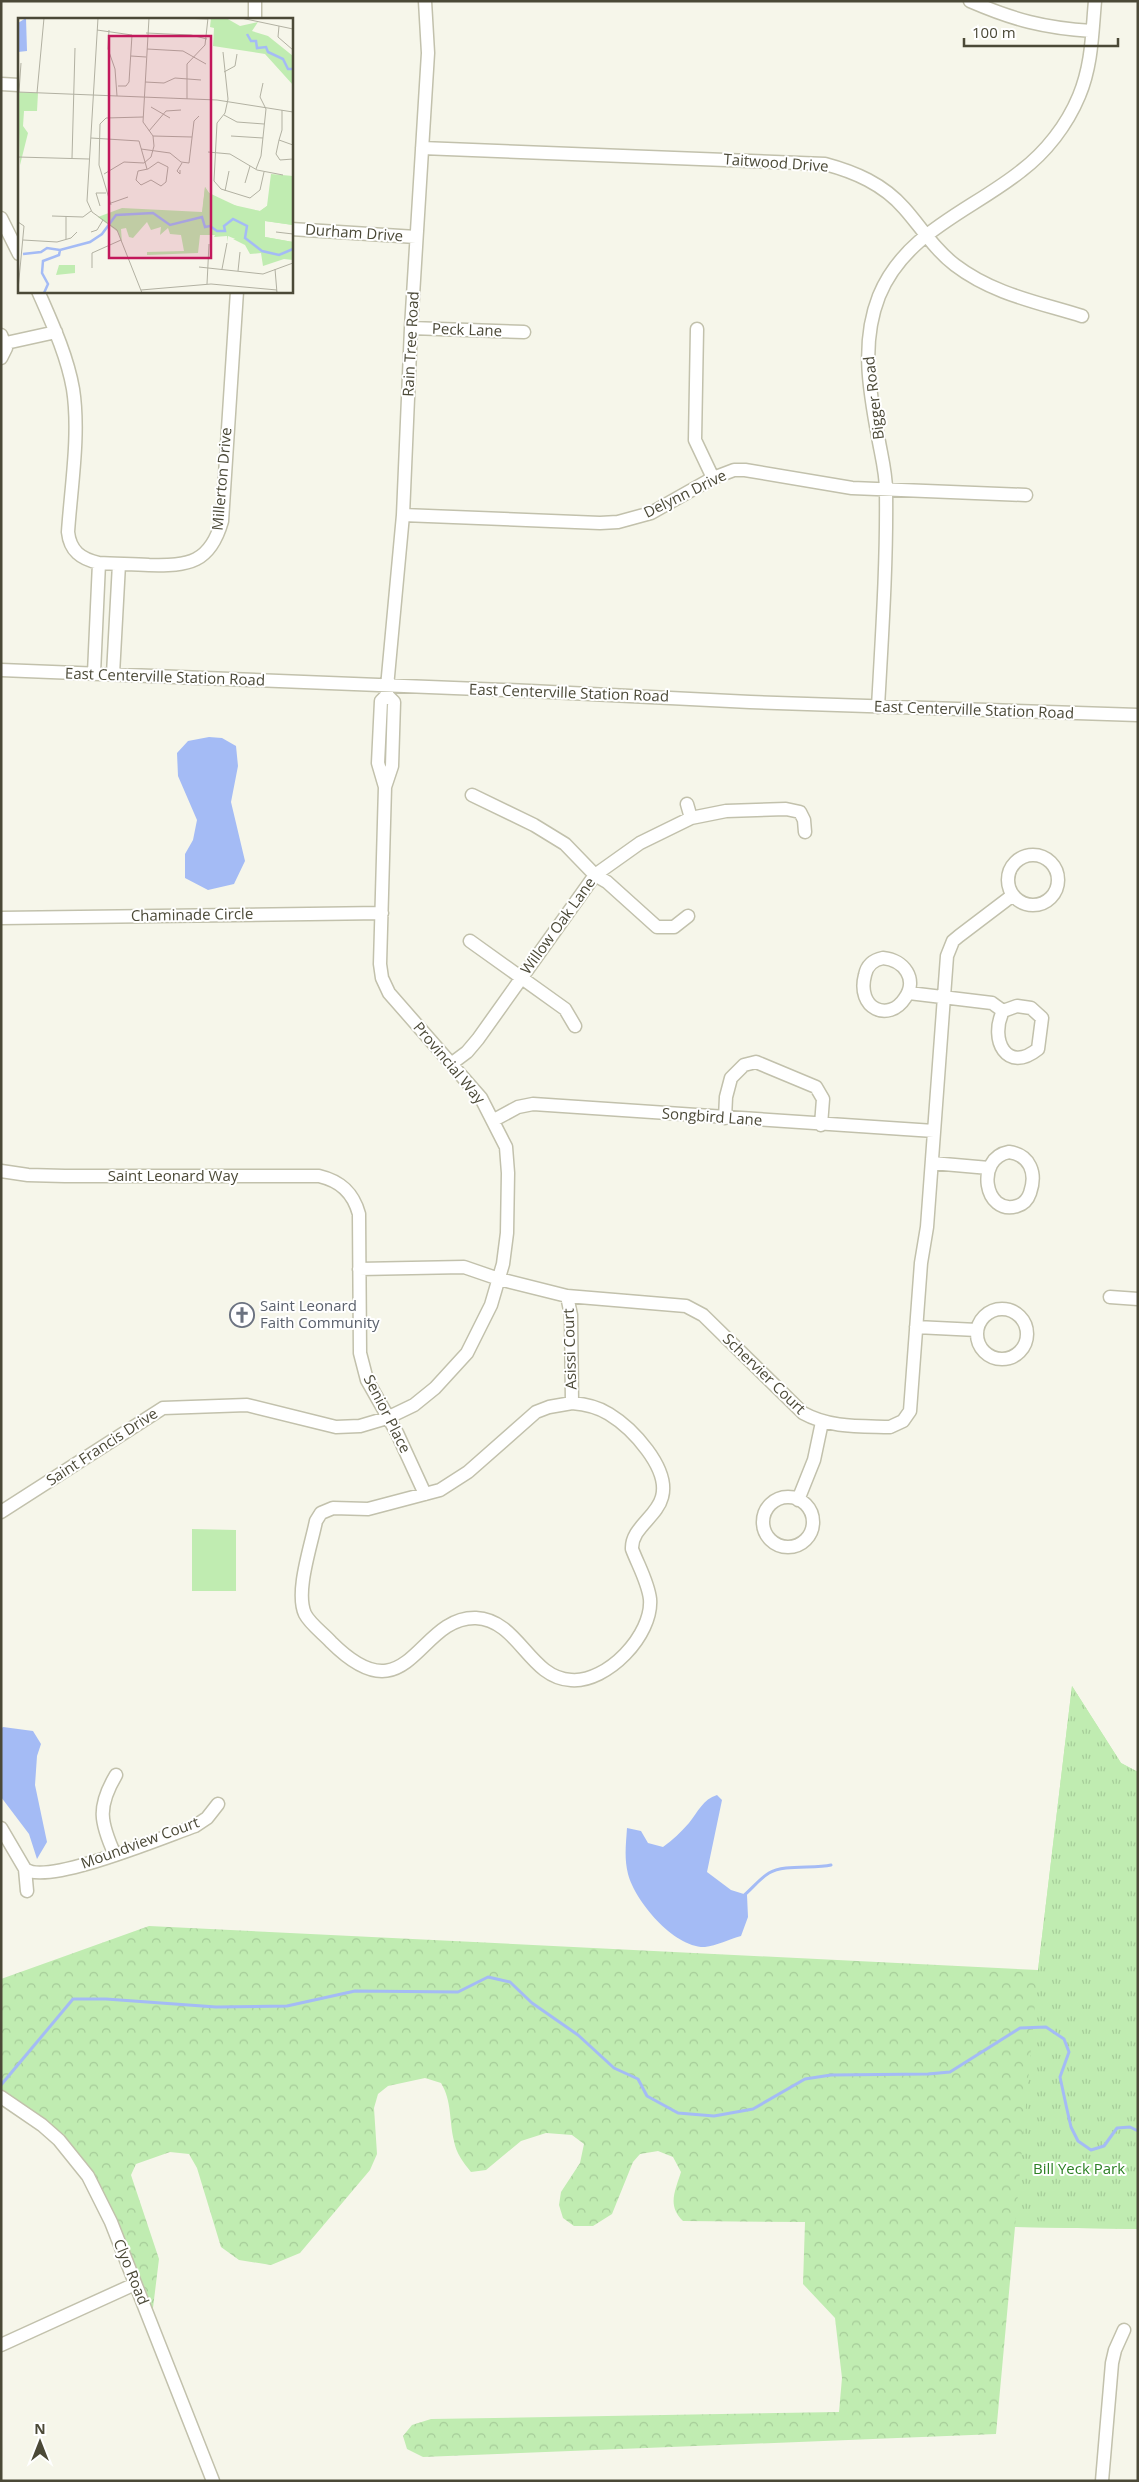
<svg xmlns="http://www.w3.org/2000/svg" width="1139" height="2482" viewBox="0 0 1139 2482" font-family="'Open Sans',sans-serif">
<defs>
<pattern id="forest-crowns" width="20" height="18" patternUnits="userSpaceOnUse" patternTransform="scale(1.25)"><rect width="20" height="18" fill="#c0ecb1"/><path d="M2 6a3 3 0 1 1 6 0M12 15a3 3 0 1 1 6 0" fill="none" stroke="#a6cc99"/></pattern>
<pattern id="park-tufts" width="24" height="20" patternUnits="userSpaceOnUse" patternTransform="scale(1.25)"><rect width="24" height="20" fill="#c0ecb1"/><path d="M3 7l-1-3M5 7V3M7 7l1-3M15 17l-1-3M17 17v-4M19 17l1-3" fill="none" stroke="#a6cc99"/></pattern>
</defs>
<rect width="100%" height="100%" fill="#f6f6ea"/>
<path fill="url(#forest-crowns)" d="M1072,1686L1121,1763L1138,1772V2229L1015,2227L996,2434L423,2457L407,2449L403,2436L412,2425L431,2419L839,2412L842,2378L835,2318L803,2284L805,2222L683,2221C667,2206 675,2191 681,2172L673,2157L658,2151L640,2154L633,2162L612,2214L593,2226H574L563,2218L559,2205L561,2192L580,2163L584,2144L572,2135L546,2133L521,2141L486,2170L471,2172C463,2162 456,2153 454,2141C449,2120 452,2101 441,2083L425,2078L388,2086L378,2094L374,2108L377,2154L370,2170L300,2253L271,2265L239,2260L221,2247L197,2168L189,2154L170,2152L136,2164L131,2175L159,2259L151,2324L77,2160L1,2097V1979L149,1926L1038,1970Z"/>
<path fill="url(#park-tufts)" d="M1072,1686L1121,1763L1138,1772V2229L1015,2227L1038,1970Z"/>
<path fill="#c0ecb1" d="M192,1529L236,1530V1591H192Z"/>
<path fill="#a4bbf5" d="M209,737L222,738L236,746L238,766L231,802L245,861L234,884L208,890L185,878V854L193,840L197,820L178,776L177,753L188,741Z
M3,1727L33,1731L41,1744L37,1756L35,1785L47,1842L37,1859L29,1834L1,1797V1729Z
M717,1795L722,1800L707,1872L731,1890L747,1895L748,1917L741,1936C730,1939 716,1946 705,1947C674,1948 635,1901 628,1874C624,1858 626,1844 627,1828L641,1831L648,1843L663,1847C673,1840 681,1832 689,1823C698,1812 703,1799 717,1795Z"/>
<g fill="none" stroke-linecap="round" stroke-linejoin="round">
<path stroke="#a4bbf5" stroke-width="3" d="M742,1897C751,1890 759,1879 769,1873C784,1864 814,1869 831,1865
M1,2085L73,1999H106L216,2007L287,2006L355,1991L458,1992L488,1977L510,1982L532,2003L578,2035L614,2068L638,2079L647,2096L678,2113L714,2116L753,2109L805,2079L831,2075L928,2074L950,2072L1020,2028L1046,2027L1064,2039L1069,2052L1060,2077L1066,2105L1071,2127L1078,2141L1091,2150L1104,2146L1117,2128L1130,2127L1138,2131"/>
<defs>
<path id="minor" d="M970,1C1014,20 1044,28 1092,31
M255,19V1
M1,84L19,85
M422,148L825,164C855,172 883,184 904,208C921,227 934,249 955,265C993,294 1037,302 1082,316
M1,218L19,254
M291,229L416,237
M38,291C52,323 67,355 73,389C80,434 71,487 68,532C70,551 81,559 99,563C116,564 132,564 149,565C189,566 210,563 222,521L237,291
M411,328L524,332
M697,329L695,440L713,478
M1,335L6,348L1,358
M6,343L56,332
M403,515L600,523L618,522L651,513L713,478L734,470H745L852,488L1026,495
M1,670L530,691L750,702L1138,715
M94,673L99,563
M113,674L119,564
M878,707C882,635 887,562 886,490C886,474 882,458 879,442C870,394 860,344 879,296C905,232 971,211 1021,171C1046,152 1067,125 1079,96C1092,65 1092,34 1095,1
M385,787L378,763L381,701L387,695
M472,795L534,825L565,844L595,875L607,882L657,927H674L688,916
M687,804L691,818
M1008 880a25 25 0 1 1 50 0a25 25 0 1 1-50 0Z
M1,918L382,913
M470,941L565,1009L575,1026
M883,958C904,960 918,979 905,998C889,1023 856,1009 865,975C867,965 873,960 883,958Z
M909,993L992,1003L1003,1011
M1017,1006L1031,1008L1042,1018L1038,1049C1007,1074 989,1040 1003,1011Z
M451,1064L467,1052L478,1039L595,875L640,843L691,818L726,811L786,809L800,812L804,820L805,832
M725,1118L726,1097L731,1078L744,1065L756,1062L816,1087L823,1099L821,1125
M494,1120L518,1107L533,1104L934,1131
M1009,1152C1030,1155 1037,1173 1030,1193C1028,1199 1024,1204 1017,1206C984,1216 975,1158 1009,1152Z
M932,1163L989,1168
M1,1171L28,1175L65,1176H319C340,1181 353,1192 359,1214L360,1353L367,1380L397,1433L425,1494
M359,1269L464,1267L499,1279L567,1296L686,1306L703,1315L803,1413C830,1428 860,1426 890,1427L903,1421L910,1411L921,1263L927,1227L947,956L953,941L959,936L1013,895
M567,1296L571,1315L572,1403
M1110,1297L1138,1299
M977 1334a25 25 0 1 1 50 0a25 25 0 1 1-50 0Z
M916,1327L977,1330
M572,1403C585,1404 598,1407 609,1414C632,1428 670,1468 662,1497C657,1517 631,1528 632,1549C638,1565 648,1582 650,1599C653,1635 607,1683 571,1680C529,1678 519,1620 476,1618C417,1616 409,1720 331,1642C324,1634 310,1624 305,1614C295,1592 311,1546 316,1521L321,1513L333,1508L368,1509L440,1490L468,1472L536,1412L549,1407Z
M763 1522a25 25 0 1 1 50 0a25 25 0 1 1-50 0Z
M798,1500L814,1460L822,1422
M1,1512L163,1408L247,1405L336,1427L360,1426L387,1418L414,1405L435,1388L467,1353L491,1305L503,1264L507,1233L508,1173L506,1147L481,1098L389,993L382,978L380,964L385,787L392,766L394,702L387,695V687L403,515L411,328L428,53L425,1
M1,1828L25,1869L27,1891
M115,1855C100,1822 97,1807 116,1775
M25,1869C47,1886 166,1836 195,1826L207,1818L218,1804
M1,2097L42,2125L59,2140L88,2176L111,2222L213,2481
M1,2345L135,2284
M1102,2481L1112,2363L1115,2350L1124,2330"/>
</defs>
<use href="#minor" stroke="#c2c1ac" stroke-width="15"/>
<use href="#minor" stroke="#fff" stroke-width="12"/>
</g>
<defs>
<symbol id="church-ring" viewBox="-11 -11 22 22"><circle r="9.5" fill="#fff" stroke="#6b7280" stroke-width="1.5"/><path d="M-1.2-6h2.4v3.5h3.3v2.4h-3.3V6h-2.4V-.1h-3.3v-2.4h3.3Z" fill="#6b7280"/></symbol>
</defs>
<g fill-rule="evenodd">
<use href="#church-ring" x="228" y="1301" width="28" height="28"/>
</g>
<g text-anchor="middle" stroke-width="4" stroke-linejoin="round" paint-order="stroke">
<g font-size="15" fill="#4b4937" stroke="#fff">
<text transform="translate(776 163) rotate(4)" y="5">Taitwood Drive</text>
<text transform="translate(354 233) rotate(4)" y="5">Durham Drive</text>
<text transform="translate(467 330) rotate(2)" y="5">Peck Lane</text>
<text transform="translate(411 344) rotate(-87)" y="5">Rain Tree Road</text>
<text transform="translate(874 398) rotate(-97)" y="5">Bigger Road</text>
<text transform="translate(222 479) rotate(-85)" y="5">Millerton Drive</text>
<text transform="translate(685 494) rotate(-26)" y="5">Delynn Drive</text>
<text transform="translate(165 677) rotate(2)" y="5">East Centerville Station Road</text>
<text transform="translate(569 693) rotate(2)" y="5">East Centerville Station Road</text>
<text transform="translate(974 710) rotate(2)" y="5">East Centerville Station Road</text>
<text transform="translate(192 915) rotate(-1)" y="5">Chaminade Circle</text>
<text transform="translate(558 926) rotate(-54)" y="5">Willow Oak Lane</text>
<text transform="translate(449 1063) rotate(50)" y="5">Provincial Way</text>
<text transform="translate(712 1117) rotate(4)" y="5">Songbird Lane</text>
<text x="173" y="1181">Saint Leonard Way</text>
<text transform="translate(570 1349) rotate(-92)" y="5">Asissi Court</text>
<text transform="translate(764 1374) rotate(44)" y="5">Schervier Court</text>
<text transform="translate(387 1414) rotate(63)" y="5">Senior Place</text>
<text transform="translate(102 1447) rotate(-33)" y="5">Saint Francis Drive</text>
<text transform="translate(140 1843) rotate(-20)" y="5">Moundview Court</text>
<text transform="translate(131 2272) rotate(68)" y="5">Clyo Road</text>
</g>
<g font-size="15" fill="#5b616d" stroke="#fff" text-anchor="start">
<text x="260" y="1311">Saint Leonard<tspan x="260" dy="17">Faith Community</tspan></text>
</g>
<g font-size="15" fill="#2d8125" stroke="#fff">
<text x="1079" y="2174">Bill Yeck Park</text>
</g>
</g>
<g transform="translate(18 18)">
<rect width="275" height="275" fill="#f6f6ea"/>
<path d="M0,74L20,75L19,93H6L5,108L10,115L2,147Z" fill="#c0ecb1"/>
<path d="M193,0H208L222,8L240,4L234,13L250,18L275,38V67L247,36L195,28L196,10L192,9ZM187,169L191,175L225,191L242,193L249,188L275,207L247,203V219L275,224V242L266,241L245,248L243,235L232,236L227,227L215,221H221L209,217H182L180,235L129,237V234L166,233L163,217L152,216L150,210L142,217L143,209L133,212L129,204L115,220L111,219L108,210L103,211L104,225L100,214L80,199L104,190L184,194Z" fill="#c0ecb1"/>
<path d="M253,156L275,158V207L247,203V219L275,224V238L244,232L210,218L209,224V218L196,219L193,225L197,217H182L187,169L191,175L211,186L242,193L249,188Z" fill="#c0ecb1"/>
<path d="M268,163H275V205L267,204L266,197ZM41,247H57V255L38,257Z" fill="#c0ecb1"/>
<path d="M8,0L9,33L0,34V5Z" fill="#a4bbf5"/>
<path fill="none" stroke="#a4bbf5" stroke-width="2.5" d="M229,16L233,23H238L239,30L248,29L250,34L265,41L270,51H275M5,236L23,234L29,230L42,232L72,224L84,216L98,197L135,195L152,207L184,199L187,209L192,208L199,213H207L206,208L215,201L229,208L227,220L244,233L261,237L275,231M26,275L30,266L24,255L25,243L41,237L42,232"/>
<path fill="none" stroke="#b2b1a2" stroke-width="1" d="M80,0L69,183L74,194L99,212L124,275M163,0L190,1M223,0L275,11M261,8L260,19L275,32M79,12L114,17L111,64L108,68H100M91,12L90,31L97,51L99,78M128,15L173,17L189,21M129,31L165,33L188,46M205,34L210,81L207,95L199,105L196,163L203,171L232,180L242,172L246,154M113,38L128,39M206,54L217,48L219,36M127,64L146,65L157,60L183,62M0,74L199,82L275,94M1,74L3,45M19,75L26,0M169,81V46L187,27L190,0M133,89L152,100M206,97L219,104L246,106M131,113L148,93L163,92M135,118L174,119M213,118L245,120M73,120L121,123L129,151M261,122L264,112V92M275,127L261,122L258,136L262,142L275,141M123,131L152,135L163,144L171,145L176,103L181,98M190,134L212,136L239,152L265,157M0,139L71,141M54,140L57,30M140,144L150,149L148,164L143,168L133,162L123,167L118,162L120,153L130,151ZM126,145L133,139L136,128L135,118L125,104L131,0M238,151L243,138L248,91L242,79L245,65M162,152V156L159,153L164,145M86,156L106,144L126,145M227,165L232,148M207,173L211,153M93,185L110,179M93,187L81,147L82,106L88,100L125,99M82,188L78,175H88M34,198L65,199L73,193M0,204L6,208L0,272M73,214L79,212L85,202M258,214L275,216M48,221V198M5,222L39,224L53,220L59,214M181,249L245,256L275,245M74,250V235L103,222M204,251L209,225M257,251L259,275M220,253L222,234M189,266L191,226M123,272L193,266L259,272"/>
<path fill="#c2185b" fill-opacity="0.15" stroke="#c2185b" stroke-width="2.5" d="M91,18H193V240H91Z"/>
<rect width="275" height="275" fill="none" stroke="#4b4937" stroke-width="2.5"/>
</g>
<rect width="1139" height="2482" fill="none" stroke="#4b4937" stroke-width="5"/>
<g transform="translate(40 2442)" stroke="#ffffff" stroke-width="4" paint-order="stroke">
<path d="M0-4L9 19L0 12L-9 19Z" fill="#4b4937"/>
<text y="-8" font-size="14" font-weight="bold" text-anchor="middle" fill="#4b4937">N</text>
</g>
<path d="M964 38v8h154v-8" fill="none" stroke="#4b4937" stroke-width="2.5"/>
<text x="972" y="38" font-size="15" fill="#4b4937" stroke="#ffffff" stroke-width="4" paint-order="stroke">100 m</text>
</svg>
